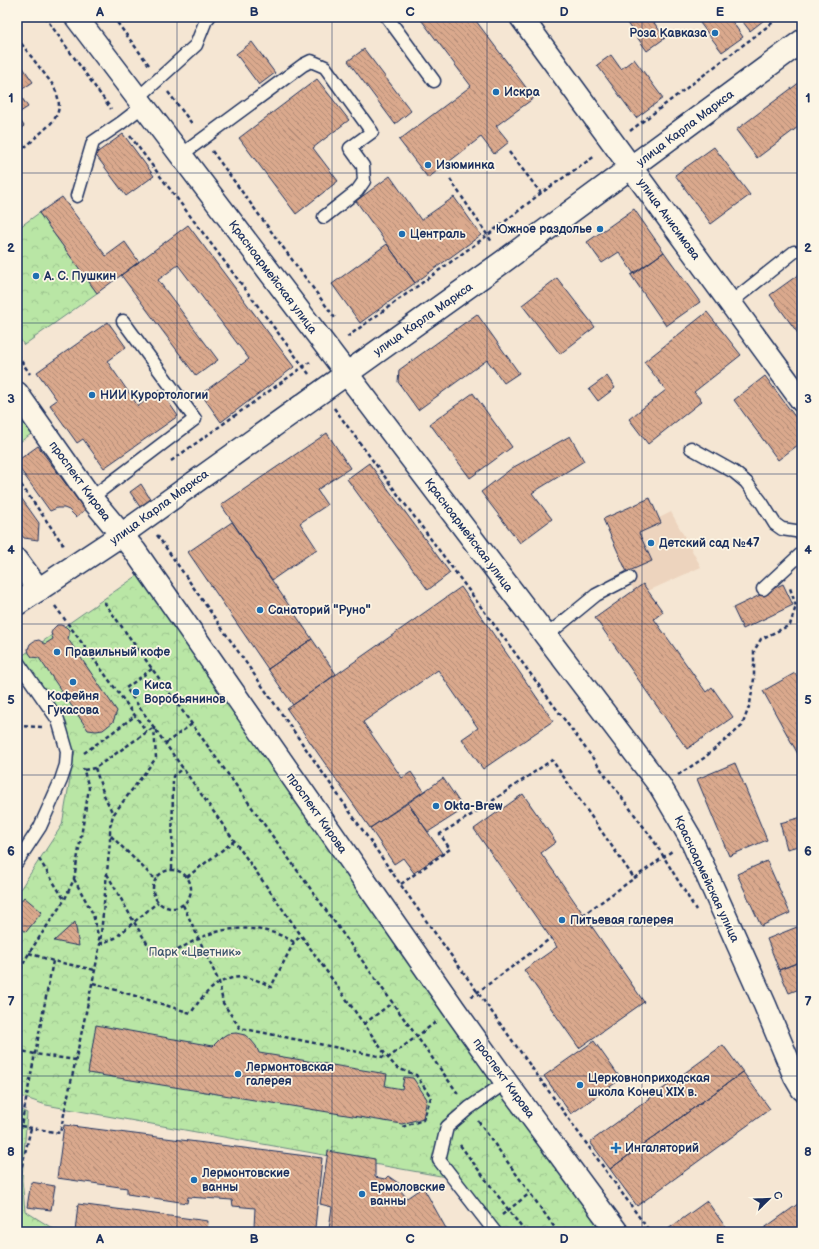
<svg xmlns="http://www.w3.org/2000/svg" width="819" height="1249" viewBox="0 0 819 1249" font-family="'Balsamiq Sans',sans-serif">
<defs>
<pattern id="forest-crowns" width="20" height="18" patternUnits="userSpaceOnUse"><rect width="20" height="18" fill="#b9e6a5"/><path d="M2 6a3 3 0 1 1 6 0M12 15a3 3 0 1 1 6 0" fill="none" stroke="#9ec690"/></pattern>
<pattern id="building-back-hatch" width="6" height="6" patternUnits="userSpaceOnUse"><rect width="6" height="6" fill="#daa98d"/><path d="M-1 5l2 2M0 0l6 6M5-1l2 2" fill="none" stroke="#b08a76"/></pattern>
</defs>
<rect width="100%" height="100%" fill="#f5e6d3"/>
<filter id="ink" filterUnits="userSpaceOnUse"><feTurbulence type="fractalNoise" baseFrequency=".025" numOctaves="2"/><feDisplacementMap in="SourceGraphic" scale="8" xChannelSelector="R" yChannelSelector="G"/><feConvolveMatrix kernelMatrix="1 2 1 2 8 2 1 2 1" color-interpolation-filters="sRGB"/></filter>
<g filter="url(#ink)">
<path fill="#edd4be" d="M650,498L659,518L671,512L701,567L648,591L643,584L634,591L603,519Z"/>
<path fill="#b9e6a5" stroke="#6a8a82" d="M17,409L34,432L17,444Z"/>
<path fill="url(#forest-crowns)" stroke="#6a8a82" d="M39,213L97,293L24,345L17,335V229Z
M141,573L616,1232H487L446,1177L46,1105L17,1095V894L62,825L75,750L70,746L19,658Z
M17,1108L27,1113L22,1180L25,1211L52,1228L62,1232H17Z"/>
<path fill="url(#building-back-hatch)" stroke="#1b2f5e" d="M419,17H473L534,98L496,126L509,142L494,154L481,137L428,178L399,140L471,86Z
M627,17H650L665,38L647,51L624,19Z
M708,17H729L743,37L722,52L700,23Z
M739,17H768L750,31Z
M252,42L275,73L259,85L236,54Z
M364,49L411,111L395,124L348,61Z
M611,55L621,69L634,59L663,98L636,118L597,65Z
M17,59L33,82L18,92L28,107L17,114Z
M317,79L349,120L313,148L338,181L296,214L239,138Z
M800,82L802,84V124L757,158L736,130Z
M17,116L24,126L17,131Z
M123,134L154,176L126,196L95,154Z
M714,147L750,195L711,224L675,175Z
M390,176L421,220L454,197L481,235L415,283L356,201Z
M62,197L106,256L125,242L139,262L97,293L39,213Z
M634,209L664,252L634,274L619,252L602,263L587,242Z
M188,225L294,367L221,422L201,394L249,359L178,265L158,280L218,360L196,376L121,275Z
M387,244L415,283L360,323L332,284Z
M664,252L700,302L666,326L631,275Z
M802,272V339L770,295Z
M557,278L595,327L560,354L522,305Z
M707,312L741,355L694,392L702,401L648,444L629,419L666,390L644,362Z
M477,314L519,373L504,383L487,360L418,410L398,382L399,370Z
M108,322L126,347L107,361L138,406L160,390L178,416L104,468L83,439L77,443L50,405L57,400L37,372Z
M607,376L615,388L598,401L589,389Z
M765,376L802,426V442L778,460L734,400Z
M473,393L512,447L470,478L430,424Z
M327,433L350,468L317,490L327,505L300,523L317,549L272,580L221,505Z
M570,436L584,461L532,493L552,519L520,543L481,492L512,468Z
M38,446L85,510L76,517L69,510L64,508H57L50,511L17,465V461Z
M369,463L450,573L428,590L347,479Z
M141,484L151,500L140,507L130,492Z
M17,492L39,523L38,540L24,538L17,529Z
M650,498L661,523L639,533L652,561L627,572L603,519Z
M232,522L312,639L268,669L188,552Z
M643,584L663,612L654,619L706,692L712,687L733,717L687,749L595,618Z
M783,584L793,605L743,629L733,608Z
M461,587L553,721L483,769L462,739L478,728L438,670L363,722L402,778L411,772L424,791L370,828L287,709Z
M57,625H61L66,627L69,630V635L68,639L117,711L113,722L103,730L96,731L88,730L39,658L32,657L29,653L28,649L30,644L34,641L39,640L45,644L53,639L51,633L53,629Z
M312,639L336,674L293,705L268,669Z
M795,673L802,686V754L799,756L763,691Z
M735,763L767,840L729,856L697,779Z
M443,778L464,809L428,832L408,803Z
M523,794L556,842L541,853L644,1002L579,1048L524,970L557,947L474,829Z
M408,803L442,853L414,873L403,858L394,864L370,828Z
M802,817V845L787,849L780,823Z
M767,861L790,913L761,926L737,874Z
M24,897L42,912L26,932L17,925V906Z
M75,922L79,946L54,941Z
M802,925V961L779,970L767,939Z
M802,961V988L789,993L779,970Z
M96,1025L213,1046L221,1038L227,1034L236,1033L245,1035L251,1040L256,1046L259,1053L387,1074L385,1086L402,1089L404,1077L413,1078L427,1099L423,1118L402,1124L88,1073Z
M594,1041L621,1079L571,1114L544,1076Z
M723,1045L743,1072L610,1169L590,1142Z
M743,1072L770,1109L637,1206L610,1169Z
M64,1125L322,1158L315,1228L310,1232H286L254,1227L255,1208L233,1206L232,1200L188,1197L187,1203L127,1194V1188L57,1178Z
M328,1151L375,1159V1177L385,1179L388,1176L404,1187L400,1190L407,1198L423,1187L448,1232H360V1231L329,1229L332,1207L320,1204Z
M31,1182L55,1186L51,1210L27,1207Z
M707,1201L729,1232H664Z
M802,1201V1232H759Z
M78,1204L208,1221L207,1232H75Z"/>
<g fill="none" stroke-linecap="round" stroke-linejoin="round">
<defs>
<path id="service" d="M387,17L434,81
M138,98L196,45L206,20L209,17
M181,155L303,65L311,61L325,67L372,132L350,148L363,166L364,181L357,191L324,217
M77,196L93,142L121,123L143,106
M730,303L794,252
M691,448L734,472L746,482L762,503L775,524L782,529L802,532
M91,498L195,419L123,321
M763,589L802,553
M546,636L596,595L629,578
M17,661L58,720L67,751L66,765L61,780L40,827L17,862
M495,1232L439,1160L447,1127L469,1108L506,1082"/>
<path id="minor" d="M76,17L660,786L690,837L765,1005L795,1077L802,1089
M521,17L802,401
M17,393L91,498L135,551L454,1009L506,1082L617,1232
M17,560L39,590"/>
<path id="tertiary" d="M17,604L121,535L504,261L802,41"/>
</defs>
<use href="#service" stroke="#1b2f5e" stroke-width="15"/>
<use href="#minor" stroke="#1b2f5e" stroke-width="25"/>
<use href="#tertiary" stroke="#1b2f5e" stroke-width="25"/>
<path stroke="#1b2f5e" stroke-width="2.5" stroke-dasharray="4 3" stroke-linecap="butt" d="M45,17L111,109
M113,17L149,65
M17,38L53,85C66,111 56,120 37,136C31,142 24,149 17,152
M168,92L193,125
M630,131L780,17
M130,136L309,374
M212,151L335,318
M509,152L541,193
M450,179L492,242
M347,337L488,235L541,193L595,156
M17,355L30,374
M334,408L654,841L696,910
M171,461L310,362
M17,479L65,547
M157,535L412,901L650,1232
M104,602L459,1095
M55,606L147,732
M152,669L126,688L388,1058L397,1068L416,1075L431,1097L423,1120L402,1127
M17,726L42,727
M166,743L192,724
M84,753L135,716
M95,768L104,795L113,814
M84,770L95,768L154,727
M678,775L704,758L742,726L750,704L754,679V651L761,639L790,625L796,606L790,588
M111,836L155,879
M39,859L64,899
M172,869L173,776L183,768
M153 889a19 19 0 1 1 38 0a19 19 0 1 1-38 0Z
M107,874L134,922L158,902
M187,877L234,841
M74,879L93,914L100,944L115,938L134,922L153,953C160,949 164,950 171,954C180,949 189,943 198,939C228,924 266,925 294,942L301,936
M401,884L450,849L440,834L476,812L552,760L634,878
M183,905L219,982L223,1003L240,1028L388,1058L436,1022
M583,915L672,851
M29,953L53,961L95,970
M17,976L29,953L65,899L74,879L89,788L83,768
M93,983L191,1013C211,981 236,966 271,987L294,942
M471,997L551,938
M364,1024L393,1002
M17,1050L35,1054L76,1060
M478,1121L558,1232
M17,1125L21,1126L53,961
M21,1126L60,1133L95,970L100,944L110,842V827L113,815L156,758L154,727
M460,1145L525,1232
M17,1177L19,1178L31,1128
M502,1215L530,1193"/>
<use href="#service" stroke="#fcf5e5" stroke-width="12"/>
<use href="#minor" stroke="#fcf5e5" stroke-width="22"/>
<use href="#tertiary" stroke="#fcf5e5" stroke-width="22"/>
</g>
</g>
<path fill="none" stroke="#1b2f5e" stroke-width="1" stroke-opacity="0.55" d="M177,17V1232M332,17V1232M487,17V1232M642,17V1232M17,173H802M17,323H802M17,474H802M17,624H802M17,775H802M17,926H802M17,1076H802"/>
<g fill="#1f6fb2" stroke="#fcf5e5" stroke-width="1.5">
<circle cx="715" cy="33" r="4"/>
<circle cx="496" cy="92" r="4"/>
<circle cx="428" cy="165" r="4"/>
<circle cx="600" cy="229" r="4"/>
<circle cx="402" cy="234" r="4"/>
<circle cx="36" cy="276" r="4"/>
<circle cx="92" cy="395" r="4"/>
<circle cx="651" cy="543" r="4"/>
<circle cx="260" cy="610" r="4"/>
<circle cx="57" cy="652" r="4"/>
<circle cx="73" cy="682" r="4"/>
<circle cx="136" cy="692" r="4"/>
<circle cx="436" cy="806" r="4"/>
<circle cx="562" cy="920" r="4"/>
<circle cx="238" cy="1074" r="4"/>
<circle cx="580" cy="1085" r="4"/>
<path d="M614 1142h4v4h4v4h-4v4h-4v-4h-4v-4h4z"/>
<circle cx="194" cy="1180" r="4"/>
<circle cx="362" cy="1194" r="4"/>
</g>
<g text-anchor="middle" stroke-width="3.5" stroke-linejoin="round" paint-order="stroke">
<g font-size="12" font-weight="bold" fill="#1b2f5e" stroke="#fcf5e5" text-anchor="start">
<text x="707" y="37" text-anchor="end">Роза Кавказа</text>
<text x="504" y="96">Искра</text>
<text x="436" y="169">Изюминка</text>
<text x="592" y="233" text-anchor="end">Южное раздолье</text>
<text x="410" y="238">Централь</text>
<text x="44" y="280">А. С. Пушкин</text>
<text x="100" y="399">НИИ Курортологии</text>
<text x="659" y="547">Детский сад №47</text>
<text x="268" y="614">Санаторий "Руно"</text>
<text x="65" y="656">Правильный кофе</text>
<text x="144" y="689">Киса<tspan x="144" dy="14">Воробьянинов</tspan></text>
<text x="73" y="700" text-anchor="middle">Кофейня<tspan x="73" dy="14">Гукасова</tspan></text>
<text x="444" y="810">Okta-Brew</text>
<text x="570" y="924">Питьевая галерея</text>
<text x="246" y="1071">Лермонтовская<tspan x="246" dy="14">галерея</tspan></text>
<text x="588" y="1082">Церковноприходская<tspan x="588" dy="14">школа Конец XIX в.</tspan></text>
<text x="625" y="1152">Ингаляторий</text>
<text x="202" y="1177">Лермонтовские<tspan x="202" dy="14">ванны</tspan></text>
<text x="370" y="1191">Ермоловские<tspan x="370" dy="14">ванны</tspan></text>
</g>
<g font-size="12" fill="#1b2f5e" stroke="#fcf5e5">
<text transform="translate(685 128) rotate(-37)" y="4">улица Карла Маркса</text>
<text transform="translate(669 219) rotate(54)" y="4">улица Анисимова</text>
<text transform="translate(273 277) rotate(53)" y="4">Красноармейская улица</text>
<text transform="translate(423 319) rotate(-35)" y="4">улица Карла Маркса</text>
<text transform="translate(80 481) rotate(54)" y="4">проспект Кирова</text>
<text transform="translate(159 507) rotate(-36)" y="4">улица Карла Маркса</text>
<text transform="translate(469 535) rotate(53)" y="4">Красноармейская улица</text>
<text transform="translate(317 813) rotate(55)" y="4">проспект Кирова</text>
<text transform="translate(707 879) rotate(65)" y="4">Красноармейская улица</text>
<text transform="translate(504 1078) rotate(54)" y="4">проспект Кирова</text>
</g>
<g font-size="12" fill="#3b546c" stroke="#fcf5e5">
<text x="195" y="956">Парк «Цветник»</text>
</g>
</g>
<rect width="819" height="1249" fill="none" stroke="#fcf5e5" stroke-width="44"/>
<g transform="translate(769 1199) rotate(67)" stroke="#fcf5e5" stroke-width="3" paint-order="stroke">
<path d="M0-3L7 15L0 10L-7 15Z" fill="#1b2f5e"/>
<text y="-6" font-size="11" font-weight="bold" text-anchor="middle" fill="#1b2f5e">С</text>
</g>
<rect x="22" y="22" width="775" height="1205" fill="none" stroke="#1b2f5e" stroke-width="1.5"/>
<g font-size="13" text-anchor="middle" font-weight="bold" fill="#1b2f5e">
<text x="100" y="16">A</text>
<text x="254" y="16">B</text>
<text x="410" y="16">C</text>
<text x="564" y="16">D</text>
<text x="720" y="16">E</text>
<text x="11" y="102">1</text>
<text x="808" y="102">1</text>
<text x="11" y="252">2</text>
<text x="808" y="252">2</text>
<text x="11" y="403">3</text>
<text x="808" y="403">3</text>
<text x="11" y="554">4</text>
<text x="808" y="554">4</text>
<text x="11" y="704">5</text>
<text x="808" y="704">5</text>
<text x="11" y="855">6</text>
<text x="808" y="855">6</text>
<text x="11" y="1006">7</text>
<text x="808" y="1006">7</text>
<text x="11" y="1156">8</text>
<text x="808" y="1156">8</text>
<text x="100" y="1243">A</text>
<text x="254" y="1243">B</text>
<text x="410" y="1243">C</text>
<text x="564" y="1243">D</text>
<text x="720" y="1243">E</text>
</g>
</svg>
